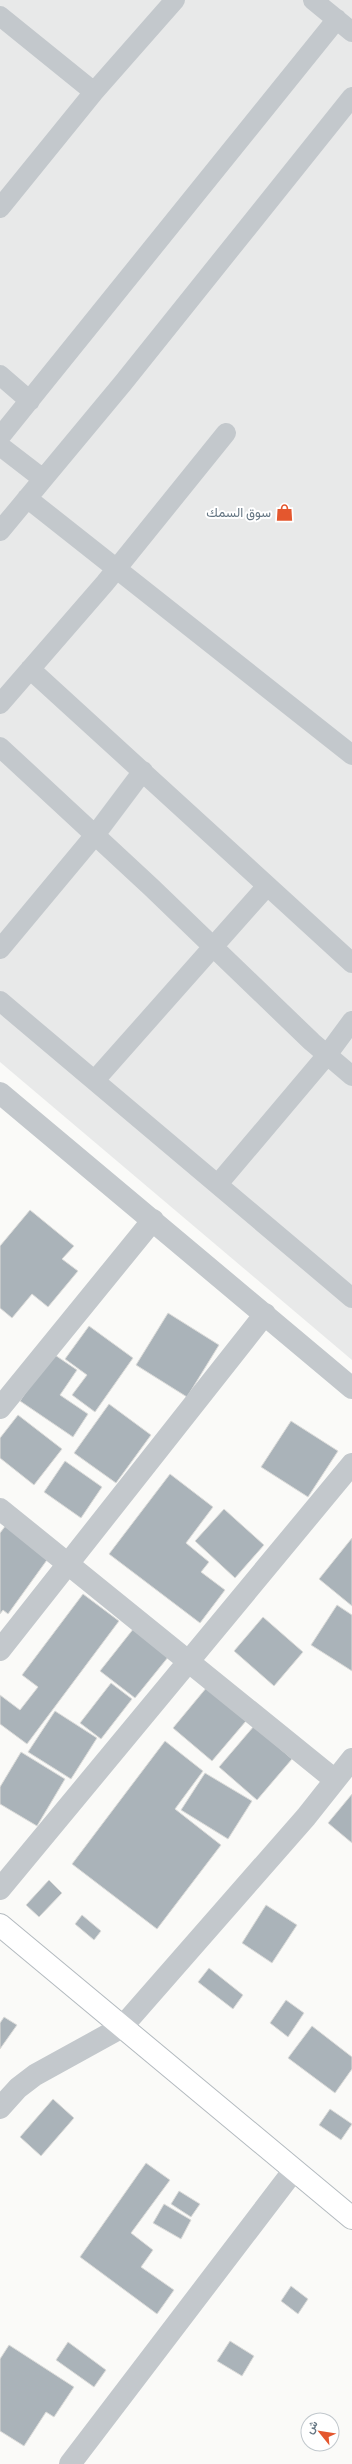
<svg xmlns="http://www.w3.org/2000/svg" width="352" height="2464" viewBox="0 0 352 2464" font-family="Barlow,Vazirmatn,sans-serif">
<rect width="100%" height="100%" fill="#fafaf8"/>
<path fill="#e8e9e9" d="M0,0H352V1360L0,1062Z"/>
<path fill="#aab3b9" stroke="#dcdcda" d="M30,1210L74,1246L62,1259L78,1271L48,1307L32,1294L12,1318L0,1308V1246Z
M168,1313L219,1345L187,1397L136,1365Z
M89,1326L133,1358L95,1412L72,1395L87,1375L65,1359Z
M52,1353L77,1370L60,1395L88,1414L73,1437L20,1401Z
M109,1404L151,1435L116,1483L74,1453Z
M18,1415L62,1449L34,1485L0,1458V1438Z
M291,1421L338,1451L308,1497L261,1467Z
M65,1461L102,1487L81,1518L44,1492Z
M170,1474L213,1507L186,1543L209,1562L201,1572L225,1590L200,1623L109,1554Z
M224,1509L264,1545L235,1578L195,1541Z
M9,1521L52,1553L8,1614L3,1610L0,1614V1533Z
M352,1538V1606L319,1579Z
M83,1594L119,1621L27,1744L0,1724V1695L20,1710L38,1687L22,1675Z
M337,1605L352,1615V1671L311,1645Z
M263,1617L303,1652L274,1686L234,1651Z
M134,1628L169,1656L135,1698L100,1671Z
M111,1683L132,1699L101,1739L80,1723Z
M207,1687L246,1721L212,1761L173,1728Z
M55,1711L97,1738L71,1779L28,1752Z
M254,1726L292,1759L257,1800L219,1767Z
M165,1741L203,1771L175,1809L221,1845L157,1929L72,1864Z
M21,1752L65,1779L37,1826L0,1804V1787Z
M205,1773L252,1801L228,1839L181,1810Z
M352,1794V1843L328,1823Z
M49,1880L62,1893L39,1917L26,1905Z
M266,1905L297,1925L272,1963L242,1943Z
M82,1915L101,1931L94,1940L75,1924Z
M209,1968L243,1995L233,2009L198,1982Z
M286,2000L304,2013L288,2037L270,2023Z
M4,2017L17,2025L0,2049V2023Z
M312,2026L352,2057V2069L335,2093L288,2058Z
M53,2099L74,2118L41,2156L20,2137Z
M330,2109L352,2124L341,2140L319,2125Z
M146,2163L170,2180L131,2233L153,2250L141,2267L174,2290L157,2314L80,2257Z
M179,2191L200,2204L191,2217L171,2204Z
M164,2204L191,2220L181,2239L153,2223Z
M291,2286L308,2299L298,2314L281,2301Z
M230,2341L254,2356L242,2376L217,2361Z
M68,2342L106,2370L94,2387L56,2360Z
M9,2345L74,2387L54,2417L46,2412L24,2446L0,2431V2359Z"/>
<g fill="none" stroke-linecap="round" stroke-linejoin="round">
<defs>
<path id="secondary" d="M0,1925L352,2218"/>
</defs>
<use href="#secondary" stroke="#b3babf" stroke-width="24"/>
<path stroke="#c3c8cc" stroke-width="20" d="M313,0L352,32
M0,16L94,92
M0,208L94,92L175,0
M0,375L30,401
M0,437L337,19
M0,446L43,479
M27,498L352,755
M0,531L123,383L352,97
M30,669L352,963
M0,704L105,583L226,433
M0,747L151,887L312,1042L352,1076
M0,949L95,835L143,771
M0,1001L352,1298
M95,1080L267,886
M218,1184L327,1055L352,1021"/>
<path stroke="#c3c8cc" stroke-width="22" d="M0,1093L352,1388
M0,1408L153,1220
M0,1509L335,1780
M0,1650L265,1314
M0,1889L352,1464
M0,2108L18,2088L35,2075L122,2027L306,1817L352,1759
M70,2464L294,2170"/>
<use href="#secondary" stroke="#fff" stroke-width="22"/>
</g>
<defs>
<symbol id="shop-bare" viewBox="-9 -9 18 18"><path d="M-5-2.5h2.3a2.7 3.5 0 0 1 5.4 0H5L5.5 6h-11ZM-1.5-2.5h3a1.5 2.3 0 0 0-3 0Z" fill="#e4572e" stroke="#fff" stroke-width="2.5" paint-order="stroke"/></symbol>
</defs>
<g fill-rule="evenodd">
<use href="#shop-bare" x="272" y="500" width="25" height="25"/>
</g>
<g text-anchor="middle" stroke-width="4" stroke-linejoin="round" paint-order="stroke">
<g font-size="13" fill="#657683" stroke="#fff" text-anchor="end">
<text x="271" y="517">سوق السمك</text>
</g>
</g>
<g transform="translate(320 2432) rotate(300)"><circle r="19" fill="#ffffff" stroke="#c1c8cd"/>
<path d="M0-3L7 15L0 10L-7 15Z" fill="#e4572e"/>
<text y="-6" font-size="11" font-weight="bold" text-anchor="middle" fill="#657683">ش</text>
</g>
</svg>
